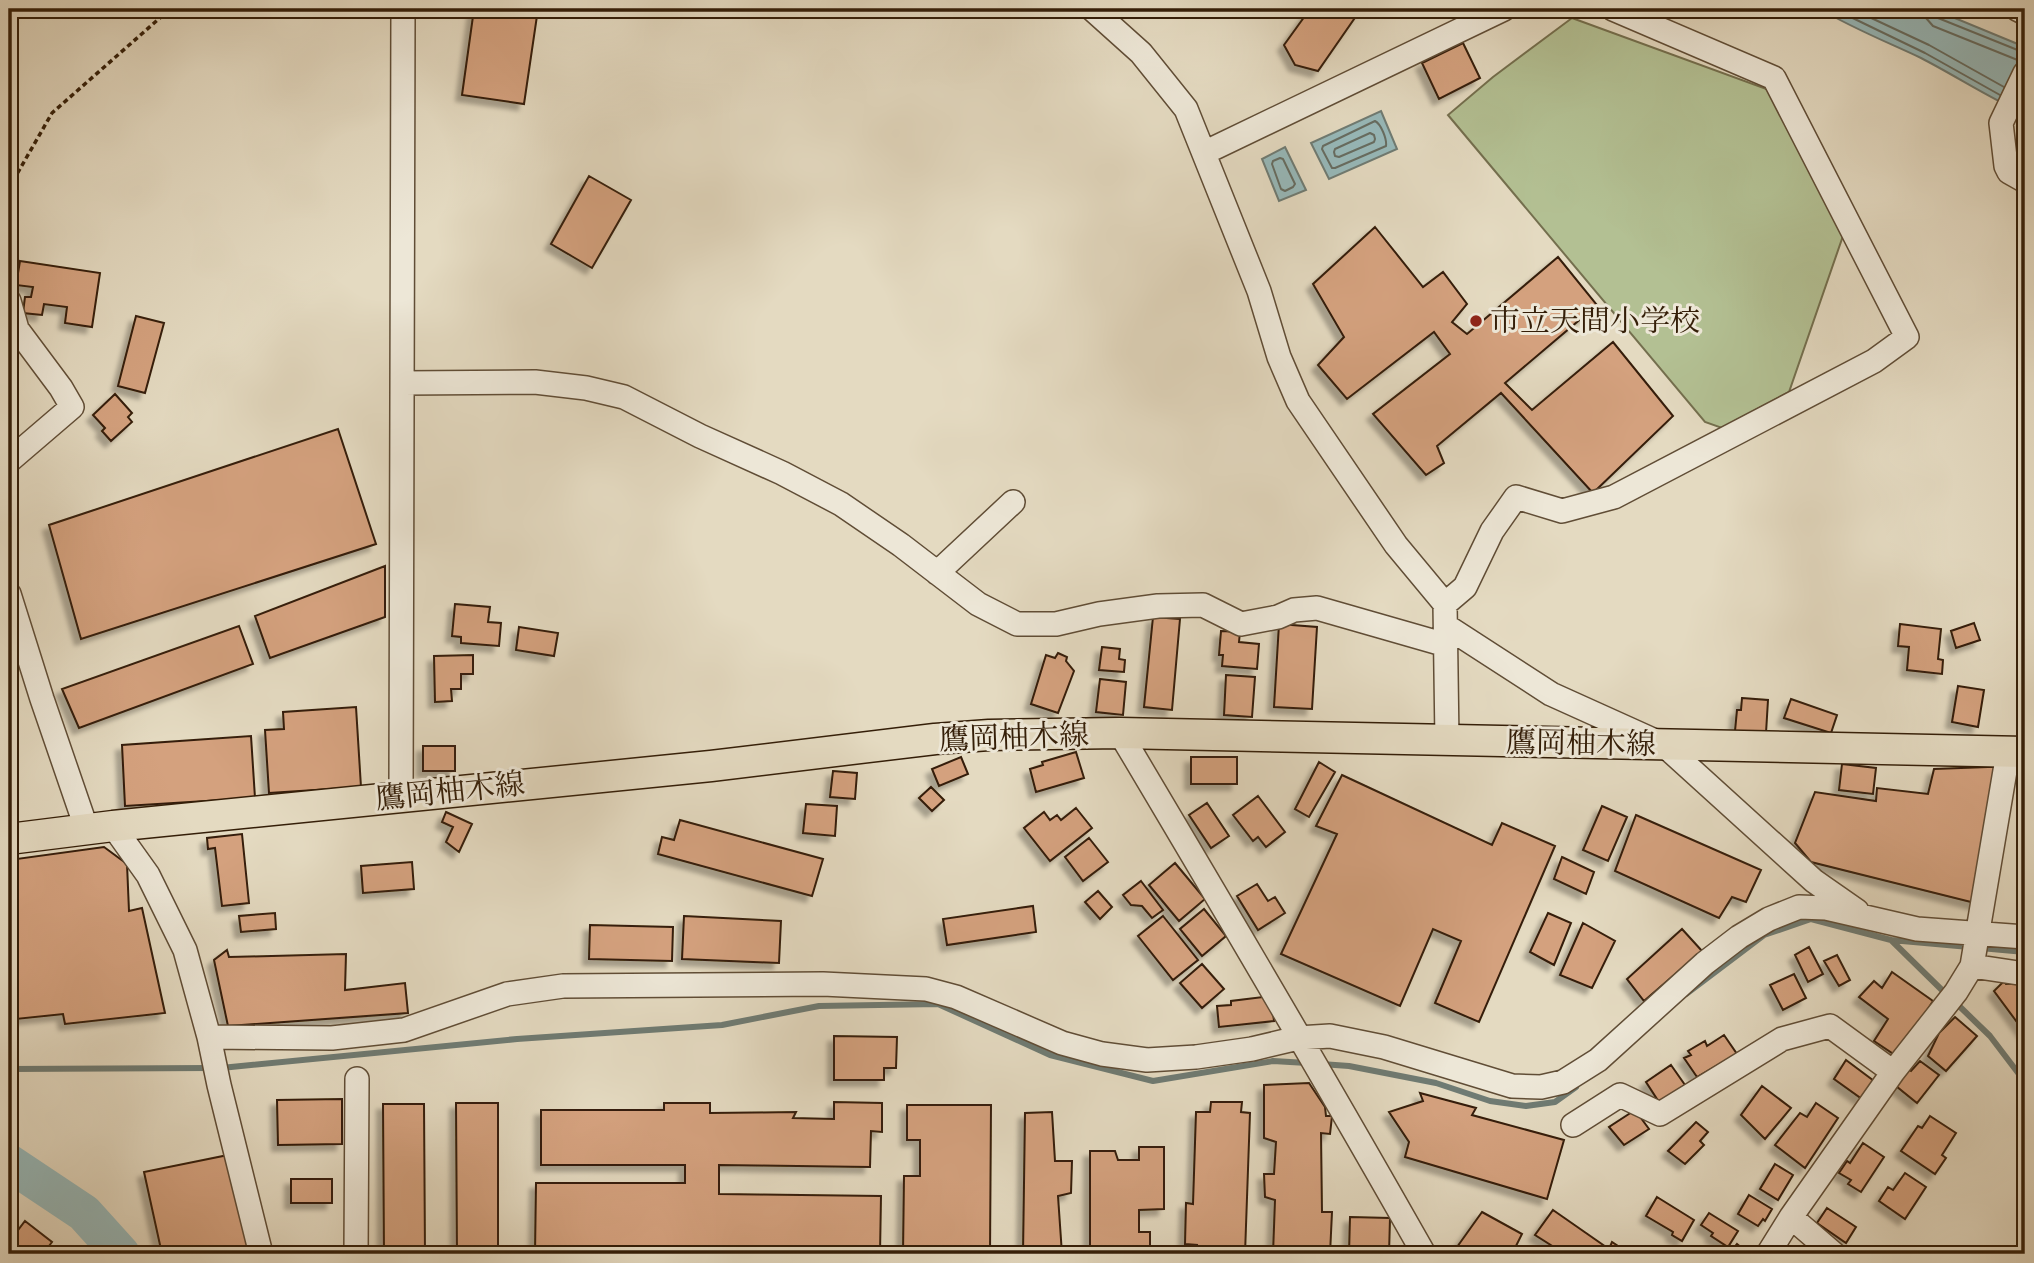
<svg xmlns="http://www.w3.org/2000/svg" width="2034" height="1263" viewBox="0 0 2034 1263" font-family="Cardo,'Noto Serif JP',serif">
<defs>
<filter id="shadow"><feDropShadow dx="-6" dy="6" stdDeviation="2" flood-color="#0004"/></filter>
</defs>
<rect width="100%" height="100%" fill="#e4dac1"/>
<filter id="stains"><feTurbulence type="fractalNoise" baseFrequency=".00286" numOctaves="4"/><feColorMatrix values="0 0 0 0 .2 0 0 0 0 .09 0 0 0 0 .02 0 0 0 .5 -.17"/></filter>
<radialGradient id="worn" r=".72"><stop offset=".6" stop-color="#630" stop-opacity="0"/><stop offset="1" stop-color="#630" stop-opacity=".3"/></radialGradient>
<path fill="#b3c093" stroke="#746f4e" stroke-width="2" d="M1572,18L1772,91L1844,233L1789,392L1722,428L1705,422L1448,115L1493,77Z"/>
<path fill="#97b9ba" stroke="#6f7b73" stroke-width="2" d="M1820,9H1933L2025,47V114C1989,98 1956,76 1921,58C1887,42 1852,28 1820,9Z
M1381,111L1397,149L1329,179L1311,143Z
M1285,147L1306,190L1279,201L1262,159Z"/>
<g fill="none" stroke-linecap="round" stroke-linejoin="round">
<path stroke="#666c61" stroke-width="2" d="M1834,9L1925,53L2000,95
M1852,9L1929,45L2004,87
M1924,9L1926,18L1933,26L2020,61
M1933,9L1934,14L1938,18L2025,53
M1375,121C1381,124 1387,139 1386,146L1335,168H1332L1322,149L1323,146Z
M1370,133L1374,135L1375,139L1374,142L1339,157L1335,156L1334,152L1335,149Z
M1280,158L1283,159L1295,184L1293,187L1285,191L1281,189L1272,164L1273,161Z"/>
<path stroke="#6f7b73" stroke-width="6" d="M1891,940L1947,995
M1686,994L1764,935L1811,919L1891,940L2025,952
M1955,1002L1990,1036L2025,1082
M1321,1064L1349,1066L1436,1083L1490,1101L1526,1106L1555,1102L1576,1087
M221,1068L517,1039L722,1025L819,1006L938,1004L1050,1055L1153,1081L1273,1061L1307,1063
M9,1069L210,1068"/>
<path stroke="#97b9ba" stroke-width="38" d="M9,1163L84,1213L121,1254"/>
</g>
<path fill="#d4a17e" stroke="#341e08" stroke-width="2" filter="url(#shadow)" d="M474,9H538L524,104L462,95Z
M1310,9H1361L1318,71L1295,65L1284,45Z
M1463,43L1480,78L1439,99L1422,63Z
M589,176L631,200L592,268L551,244Z
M1375,227L1423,287L1443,272L1467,304L1452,322L1467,334L1558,257L1597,305L1505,383L1532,410L1613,342L1673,416L1593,493L1501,393L1437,446L1444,463L1426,475L1373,414L1450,354L1434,332L1347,399L1318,365L1344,337L1313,284Z
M20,261L100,273L92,327L65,323L67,307L44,304L42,315L23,313L25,297H31L33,287L16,285Z
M136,316L164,323L145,393L118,386Z
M115,394L132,413L128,417L132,422L111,441L102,431L105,428L93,415Z
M338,429L376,544L81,639L49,525Z
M385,566V617L270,658L255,616Z
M455,604L490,607L488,622L501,623L499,646L461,643V637L452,636Z
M1153,617L1180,619L1172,710L1144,707Z
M1974,623L1980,640L1956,648L1951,631Z
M1279,624L1317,627L1312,709L1274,707Z
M1900,624L1941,629L1938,659L1943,660L1942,674L1907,670L1909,647L1898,646Z
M239,626L253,664L79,728L62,689Z
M519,627L558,633L554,656L516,650Z
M1221,631L1240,632L1239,642L1259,644L1257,669L1222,666L1223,655H1219Z
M1102,647L1120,649L1119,659L1125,660L1124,672L1099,670Z
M1058,653L1067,657L1066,661L1074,671L1058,713L1031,704L1046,655L1055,658Z
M473,655V674H461V689H451L452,701L435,702L434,656Z
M1226,675L1255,677L1252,717L1224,715Z
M1100,679L1126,682L1123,715L1096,712Z
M1958,686L1984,690L1978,727L1952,722Z
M1742,698L1768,700L1766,733L1735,731L1737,710H1741Z
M1791,699L1837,715L1831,733L1784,718Z
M356,707L361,787L269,793L265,730L284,729L283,712Z
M251,736L255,798L125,806L122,745Z
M423,746H455V771H423Z
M1076,752L1084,778L1036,792L1030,769L1043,765L1042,762Z
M961,757L968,774L939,786L932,769Z
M1191,757H1237V784H1191Z
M1319,762L1335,772L1309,817L1295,809Z
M1842,764L1876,768L1873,794L1839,790Z
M2015,766L1991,907L1811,862L1795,843L1815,792L1876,801L1877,788L1928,794L1934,769Z
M833,771L857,773L855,799L830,797Z
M1342,775L1492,845L1502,823L1555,846L1479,1022L1435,1003L1461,941L1433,929L1400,1006L1281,954L1337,834L1316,826Z
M931,787L944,800L932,811L919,798Z
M1258,796L1285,832L1266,847L1258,837L1253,841L1233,815Z
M1207,803L1229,836L1211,848L1189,815Z
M806,804L837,806L835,836L803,833Z
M1602,806L1627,817L1608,861L1583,850Z
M1076,808L1092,828L1050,861L1024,828L1044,812L1050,820L1057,815L1061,820Z
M446,812L472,824L459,852L446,842L453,827L442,822Z
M1636,815L1761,870L1746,902L1732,897L1719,918L1615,871Z
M680,820L823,859L812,896L658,854L662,837L674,840Z
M242,834L249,903L222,906L215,848L208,849L207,838Z
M1089,838L1108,862L1083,881L1065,857Z
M104,847L127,864L129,911L142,908L165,1013L65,1024L63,1014L16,1019L17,1006H9V860Z
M1562,857L1594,872L1586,894L1554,879Z
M412,862L414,889L363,893L361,866Z
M1175,863L1205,899L1179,921L1149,885Z
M1141,881L1163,910L1152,918L1142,906L1131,905L1123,895Z
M1257,884L1268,901L1275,897L1285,913L1258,930L1237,896Z
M1098,891L1112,907L1100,919L1085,902Z
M1033,906L1036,932L947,945L943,919Z
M1204,909L1226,936L1202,956L1180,929Z
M275,913L276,929L241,932L239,916Z
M1548,913L1571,923L1554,965L1530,952Z
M684,916L781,921L779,963L682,959Z
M1163,916L1198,960L1173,980L1138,936Z
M1583,923L1615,941L1592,988L1560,975Z
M590,925L673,927L672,961L589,959Z
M1682,929L1702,951L1644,1001L1627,979Z
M1809,947L1823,974L1808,982L1795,955Z
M227,950L229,957L346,954L345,990L405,983L408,1013L228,1026L214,960Z
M1837,955L1850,980L1839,986L1824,961Z
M1202,964L1224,989L1202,1008L1180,983Z
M1892,972L1933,1001L1898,1057L1874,1041L1888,1019L1859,997L1874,981L1882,988Z
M1794,974L1806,998L1783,1010L1770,985Z
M2004,981L2006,984L2025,983V1033L1994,991Z
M1271,996L1274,1021L1219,1027L1217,1006L1231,1005V1001Z
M1955,1017L1977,1036L1946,1071L1928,1056L1939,1033Z
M1724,1035L1737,1054L1697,1077L1684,1058L1691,1055L1688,1051L1705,1041L1707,1046Z
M834,1036L897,1037L896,1068H884V1080H834Z
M1846,1060L1874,1081L1862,1099L1834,1079Z
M1920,1061L1939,1075L1917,1103L1896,1086L1908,1069L1911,1071Z
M1671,1065L1685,1085L1659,1102L1646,1082Z
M1309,1083L1325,1107L1326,1116H1332L1330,1134L1321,1133L1322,1212H1332L1330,1254H1273L1275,1200L1265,1197L1264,1174H1274L1276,1142L1264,1138V1085Z
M1762,1086L1791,1108L1765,1139L1741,1115Z
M1420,1093L1476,1108L1472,1115L1564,1140L1547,1199L1405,1157L1409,1142L1389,1112L1423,1101Z
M342,1099V1144L278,1145L277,1100Z
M834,1102L882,1103V1132L871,1131L870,1167L719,1165V1194L881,1196L880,1254H535L536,1183H685V1165H541V1110H664V1103H710V1113L796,1112L793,1118L834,1119Z
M1211,1102H1242L1241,1112L1250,1113L1245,1254H1196L1197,1245L1185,1244L1186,1203L1193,1204L1196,1112H1210Z
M456,1103H498V1246H514V1254H457Z
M1816,1103L1838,1118L1805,1168L1775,1145L1800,1113L1807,1117Z
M383,1104H424L425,1254H384Z
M907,1105H991L990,1254H903L904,1176H920V1140H907Z
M1635,1110L1649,1129L1624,1145L1609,1127Z
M1052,1112L1055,1161H1072L1071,1193L1058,1196L1062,1254H1023L1025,1113Z
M1930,1116L1956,1133L1942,1155L1946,1158L1935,1174L1901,1151L1918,1126L1922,1128Z
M1696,1122L1708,1132L1700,1141L1704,1145L1685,1164L1668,1151Z
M1863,1143L1884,1157L1861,1192L1848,1184L1851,1180L1839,1173L1847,1161L1850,1163Z
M1139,1147H1164V1209L1139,1210V1232H1150V1254H1090V1151H1115L1118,1160H1139Z
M233,1154L253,1254H162L144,1172Z
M1775,1164L1793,1175L1778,1200L1760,1189Z
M1905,1173L1926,1187L1905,1219L1879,1201L1888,1187L1893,1190Z
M291,1179H332V1203H291Z
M1749,1195L1772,1209L1765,1221L1763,1219L1758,1226L1738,1214Z
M1657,1197L1694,1220L1682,1241L1672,1235L1673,1232L1646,1216Z
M1827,1208L1856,1227L1846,1243L1817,1223Z
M1553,1210L1609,1249L1612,1242L1630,1254H1565L1535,1235Z
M1482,1212L1522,1234L1512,1254H1460L1457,1247Z
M1709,1213L1738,1231L1728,1247L1711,1236L1713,1233L1701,1225Z
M1350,1217L1390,1218L1389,1254H1349Z
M25,1221L52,1242L43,1254H9V1242Z
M1737,1244L1748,1253V1254H1729Z"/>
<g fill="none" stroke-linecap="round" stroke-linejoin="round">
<defs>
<path id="minor" d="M1092,9L1141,53L1186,109L1259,291L1279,357L1298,401L1396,545L1445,604L1447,741
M2017,9L2025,13
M2025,73L2001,123L2006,166L2009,172L2025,181
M1204,153L1504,9
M9,301L17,329L61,388L72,407L9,461
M403,383L535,382L586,388L624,397L700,436L782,473L841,504L901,545L978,604L1017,624H1056L1099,614L1158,606L1203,605L1241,624L1278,617L1294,610L1317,608L1446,645
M937,573L1013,502
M9,594L42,699L87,830
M1445,604L1465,587L1492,531L1516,497L1562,511L1614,497L1874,361L1907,337L1774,78L1613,9
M1446,626L1551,694L1664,745L1814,881L1857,911
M1120,733C1223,906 1325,1079 1424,1254
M401,796L403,9
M113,826L148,875L185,950L209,1037L219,1085L261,1254
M1972,966L2025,974
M209,1037L332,1038L404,1030L507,994L563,986L823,984L926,989L956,997L1062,1043L1102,1054L1147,1060L1196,1057L1252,1049L1298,1038L1330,1036L1384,1047L1512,1086L1541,1087L1563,1082L1598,1060L1705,963L1739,937L1769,919L1799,907L1826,908L1917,929L2025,937
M1573,1125L1620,1095L1660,1114L1782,1039L1830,1026L1893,1072
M1791,1217L1834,1254
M356,1254L357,1079
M1768,1254L1791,1217L1893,1072L1956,992L1972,966L2008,753"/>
<path id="major" d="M9,839L113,826L711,766L935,739L989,735L1120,733L2025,752"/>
</defs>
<use href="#minor" stroke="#604d36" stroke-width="26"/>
<use href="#major" stroke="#341e08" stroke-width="33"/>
<path stroke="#341e08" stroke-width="3.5" stroke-dasharray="5 3.5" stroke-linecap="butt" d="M9,188L52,113L170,9"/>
<use href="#minor" stroke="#ede7d7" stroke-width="23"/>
<use href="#major" stroke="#e4dac1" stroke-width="30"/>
</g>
<circle fill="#8f2418" stroke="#ede7d7" stroke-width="2.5" cx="1476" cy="321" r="7"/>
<g text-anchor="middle" stroke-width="6" stroke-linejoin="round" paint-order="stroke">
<g font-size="30" fill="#341e08" stroke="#ede7d7" text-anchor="start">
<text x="1490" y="331">市立天間小学校</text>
</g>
<g font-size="30" fill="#341e08" stroke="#ede7d7">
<text transform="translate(1014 737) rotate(-2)" y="10">鷹岡柚木線</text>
<text transform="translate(1581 743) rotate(1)" y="10">鷹岡柚木線</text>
<text transform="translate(450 791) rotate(-6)" y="10">鷹岡柚木線</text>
</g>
</g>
<rect width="2034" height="1263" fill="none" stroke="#e4dac1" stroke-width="35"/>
<rect x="10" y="10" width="2013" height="1242" fill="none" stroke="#341e08" stroke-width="3.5"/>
<rect x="18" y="18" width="1999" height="1228" fill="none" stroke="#341e08" stroke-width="2"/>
<rect width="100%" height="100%" filter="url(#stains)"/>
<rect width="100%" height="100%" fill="url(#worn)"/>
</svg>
